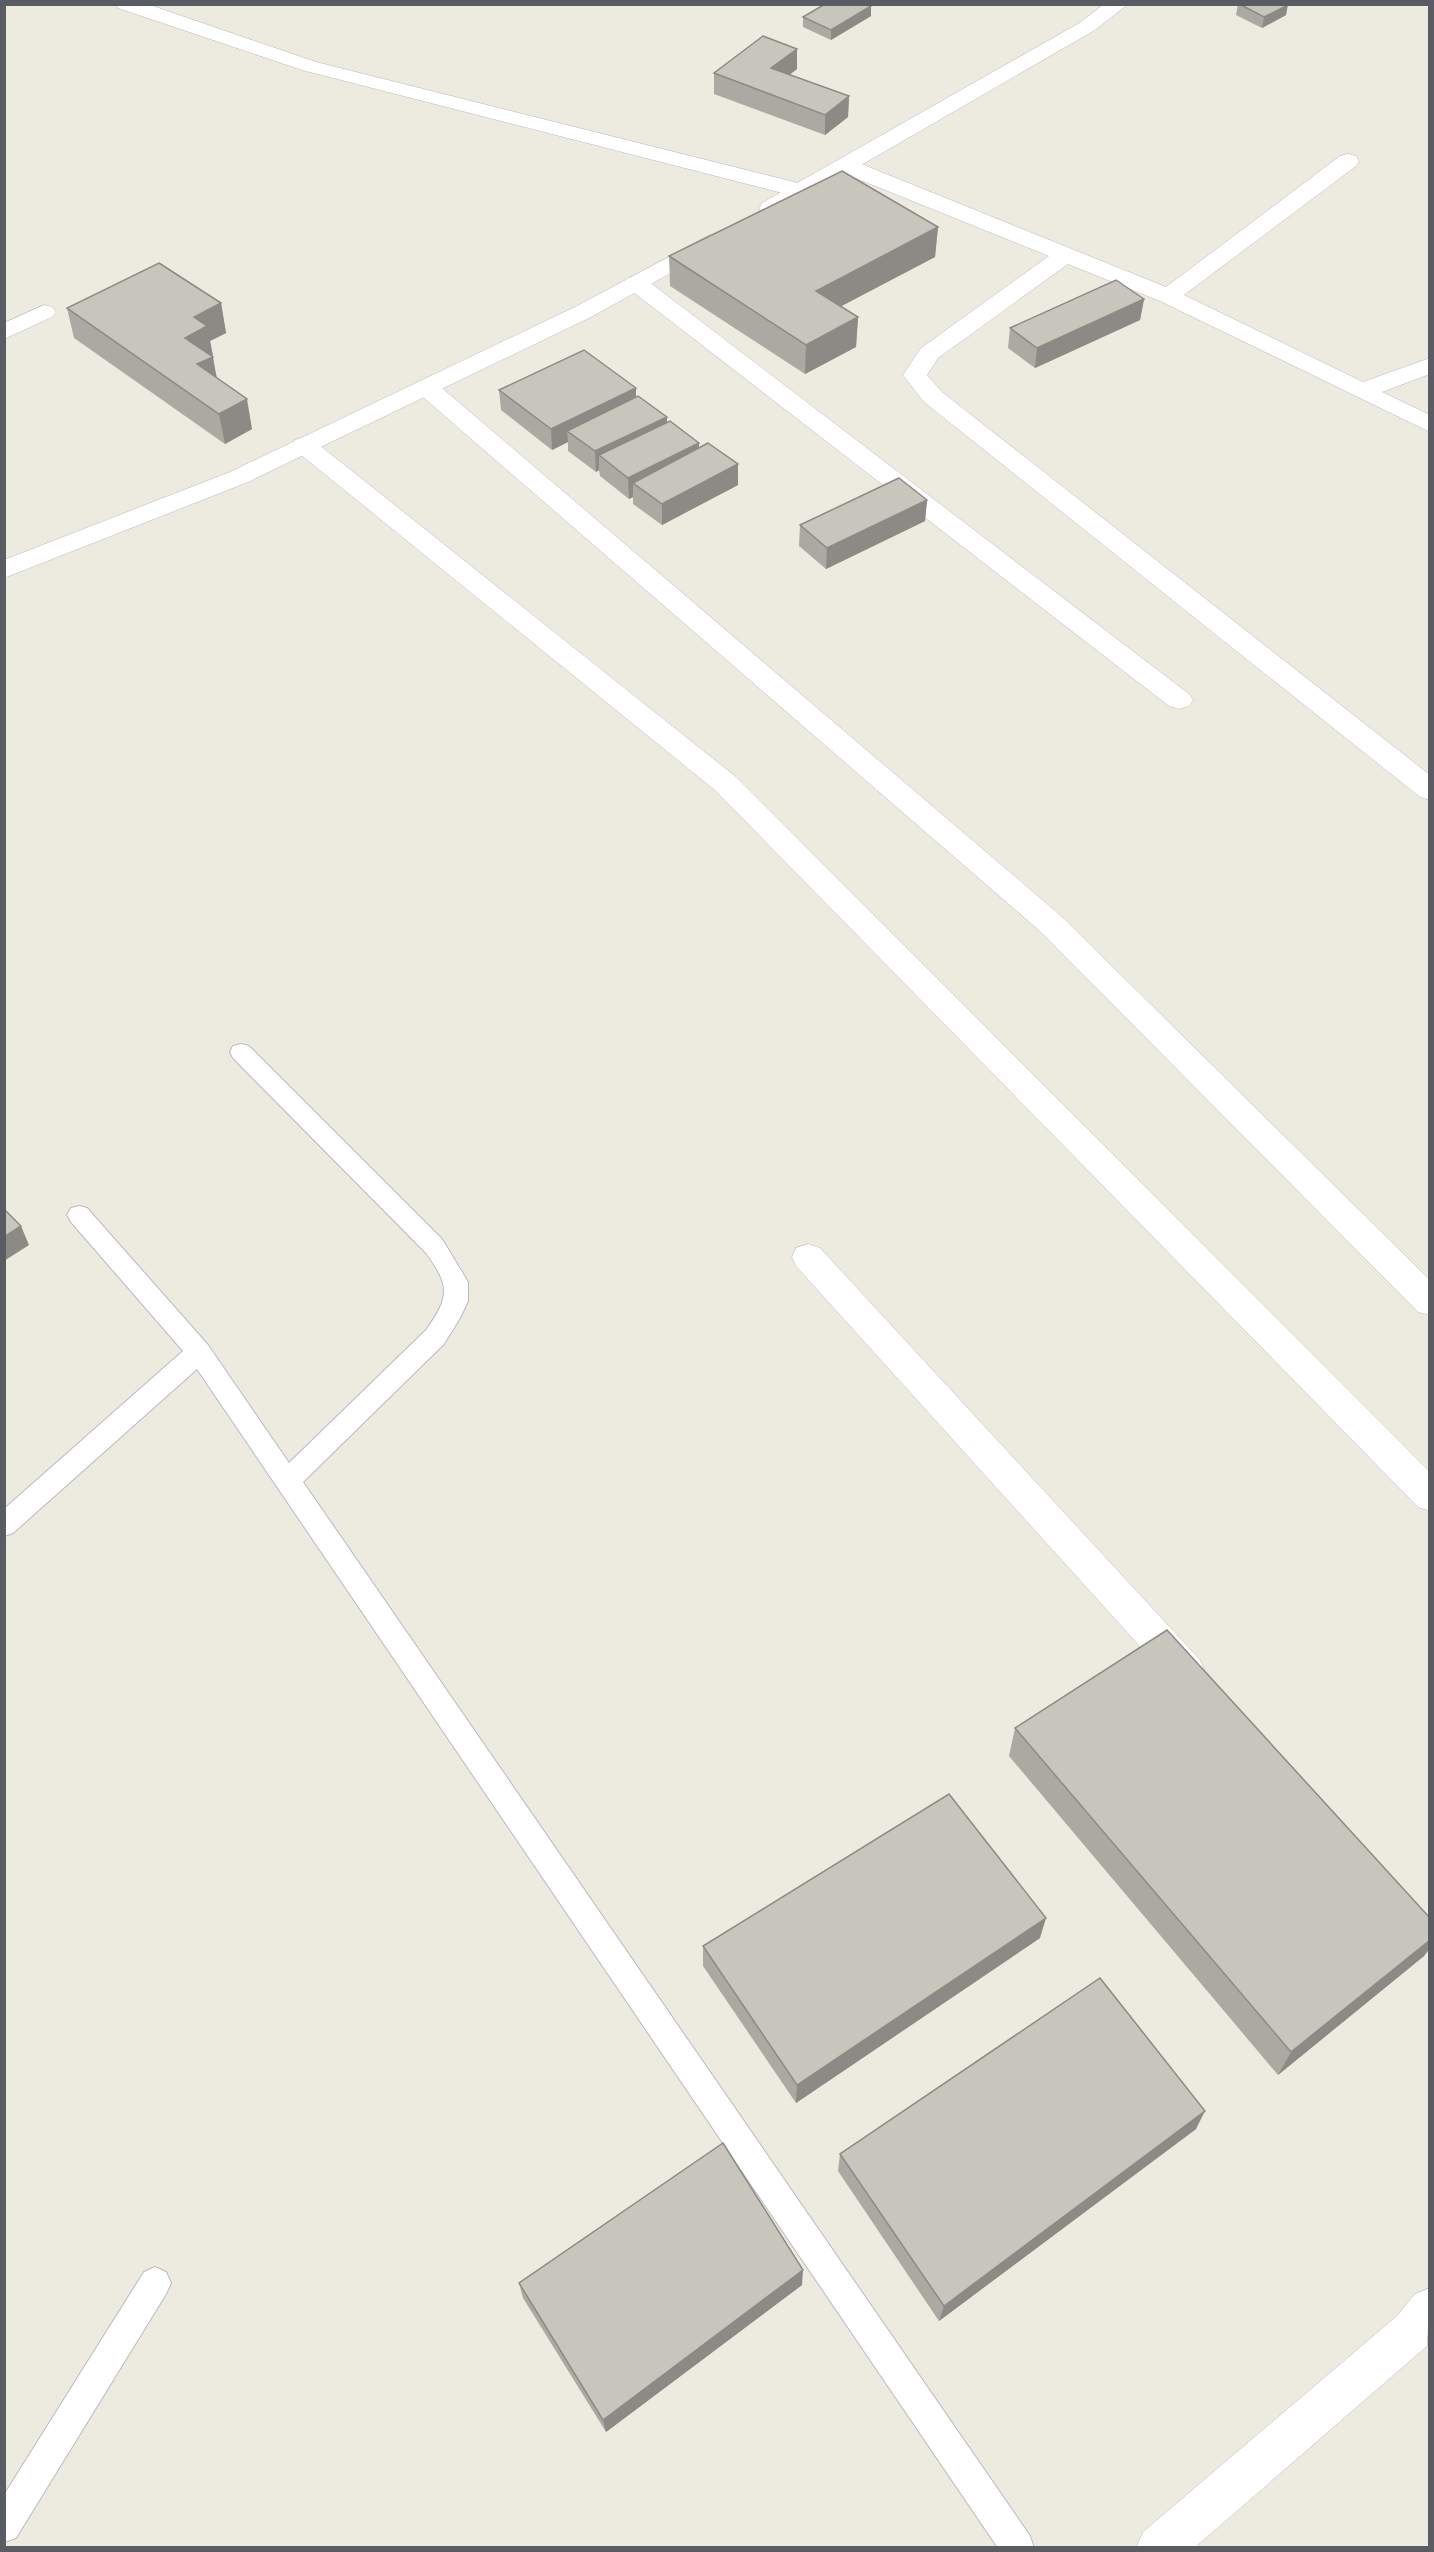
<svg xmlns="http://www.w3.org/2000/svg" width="1434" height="2552" viewBox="0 0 1434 2552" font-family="'DejaVu Sans',sans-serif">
<rect width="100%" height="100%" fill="#edebe0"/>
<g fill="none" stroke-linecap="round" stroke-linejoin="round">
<defs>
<path id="service" d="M241,1044L249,1046L442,1239L468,1282V1301L460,1318L444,1344L303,1482L1030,2536L1034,2548H998L197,1369L13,1533L4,1536V1509L183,1351L71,1222L67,1215L71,1208L79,1206L87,1208L208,1345L289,1463L426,1330C450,1296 450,1286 426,1253L233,1058L230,1052L233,1046Z
M155,2267L166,2272L171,2283L166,2294L16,2538L4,2542V2495L144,2272Z"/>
<path id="minor" d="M115,4H147L316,62L810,186L813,191L810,196L802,198L302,70L118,8Z
M1348,154L1356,156L1359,161L1356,166L1184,295L1363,382L1430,358V374L1382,392L1430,415V432L1160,301L1068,264L938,358L927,375L942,392L1430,775V800L1420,797L924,402L903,375L921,348L1049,256L838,171L835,166L838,161H854L1166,287L1340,156Z
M636,276L644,278L1189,694L1193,700L1189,706L1179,709L1169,706L628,288L624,283L628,278Z
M44,305L52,307L56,312L52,317L4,339V323Z
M426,380L435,382L1061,916L1430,1280V1315L1418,1312L1041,932L417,392L414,387L417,382Z
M304,437L313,440L736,777L1430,1472V1511L1418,1507L716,791L295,450L292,445L295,440Z
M808,1244L820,1248L1200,1660L1205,1672L1200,1684L1187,1689L1174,1684L796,1266L792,1257L796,1248Z
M1430,2288L1427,2346L1194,2548H1136L1143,2532L1397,2316L1415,2294Z"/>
<path id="tertiary" d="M1104,4H1128L1095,30L778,213H762L759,208L762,203L1081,22Z
M710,235L718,237L721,242L718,247L591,317L248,482L4,578V560L230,472L575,307Z"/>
</defs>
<use href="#service" stroke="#b8bac0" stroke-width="2"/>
<use href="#minor" stroke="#b8bac0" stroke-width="1"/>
<use href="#tertiary" stroke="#b8bac0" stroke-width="1"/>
<use href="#service" fill="#fff" fill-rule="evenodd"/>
<use href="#minor" fill="#fff" fill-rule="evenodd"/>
<use href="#tertiary" fill="#fff" fill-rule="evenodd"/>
</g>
<path fill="#aca9a3" d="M1238,4L1286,15L1262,28L1236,15Z
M871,6V16L831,40L803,27V17Z
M797,49V69L789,75L849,96L848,117L825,135L714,94V73Z
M938,227L935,257L841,306L858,317L856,347L805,374L670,286L669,256Z
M1144,299L1140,320L1035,368L1008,348L1010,328Z
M221,303L226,333L210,341L213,356H212L217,378L252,429L225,444L74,338L67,308Z
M499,390L636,397L667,422L699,443V448L738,464V485L662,525L633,504V497L629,499L600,476L599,470L596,472L568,451V442L552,450L501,410Z
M927,500L925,521L826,569L799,546L800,525Z
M1015,1728L1430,1918V1948L1424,1956L1278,2075L1009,1756Z
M1040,1938L796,2103L703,1966V1946Z
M1196,2129L939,2321L838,2171L840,2154Z
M519,2283L802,2285L606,2432L523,2298Z"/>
<path fill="#8c8a84" d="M1288,5L1286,15L1262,28L1264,17Z
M871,6V16L831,40V30Z
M797,49V69L771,89V68Z
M849,96L848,117L825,135V115Z
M938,227L935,257L815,320L816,291Z
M1144,299L1140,320L1035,368L1037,348Z
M221,303L226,333L210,341L213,356L191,367L185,338L194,317Z
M858,317L856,347L805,374L806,345Z
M213,357L218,386L197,364Z
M636,388V409L567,431L568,442L552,450L551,429Z
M247,399L252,429L225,444L219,414Z
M667,417V437L599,455V470L596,472L595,451Z
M699,443V464L633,483V497L629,499L628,478Z
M738,464V485L662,525V504Z
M927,500L925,521L826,569L827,548Z
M21,1226L29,1245L4,1261V1237Z
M1046,1918L1040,1938L796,2103L797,2085Z
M1430,1940V1948L1424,1956L1278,2075L1291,2052Z
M1205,2111L1196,2129L939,2321L944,2306Z
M803,2270L802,2285L606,2432L603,2420Z"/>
<path fill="#c8c5bd" stroke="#8c8a84" stroke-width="1.5" d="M825,4H868L871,6L831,30L803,17Z
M1239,4H1288V5L1264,17Z
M763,36L797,49L771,68L849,96L825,115L714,73Z
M842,171L938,227L816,291L858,317L806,345L669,256Z
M159,263L221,303L194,317L207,326L185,338L213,357L197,364L247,399L219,414L67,308Z
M1116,280L1144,299L1037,348L1010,328Z
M584,350L636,388L551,429L499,390Z
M638,396L667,417L595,451L567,431Z
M670,421L699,443L628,478L599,455Z
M708,443L738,464L662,504L633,483Z
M899,478L927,500L827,548L800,525Z
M4,1209L21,1226L4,1237Z
M1167,1630L1430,1918V1940L1291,2052L1015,1728Z
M949,1794L1046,1918L797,2085L703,1946Z
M1100,1978L1205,2111L944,2306L840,2154Z
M723,2143L803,2270L603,2420L519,2283Z"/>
<rect width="1434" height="2552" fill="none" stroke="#595c62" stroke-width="12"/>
</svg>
